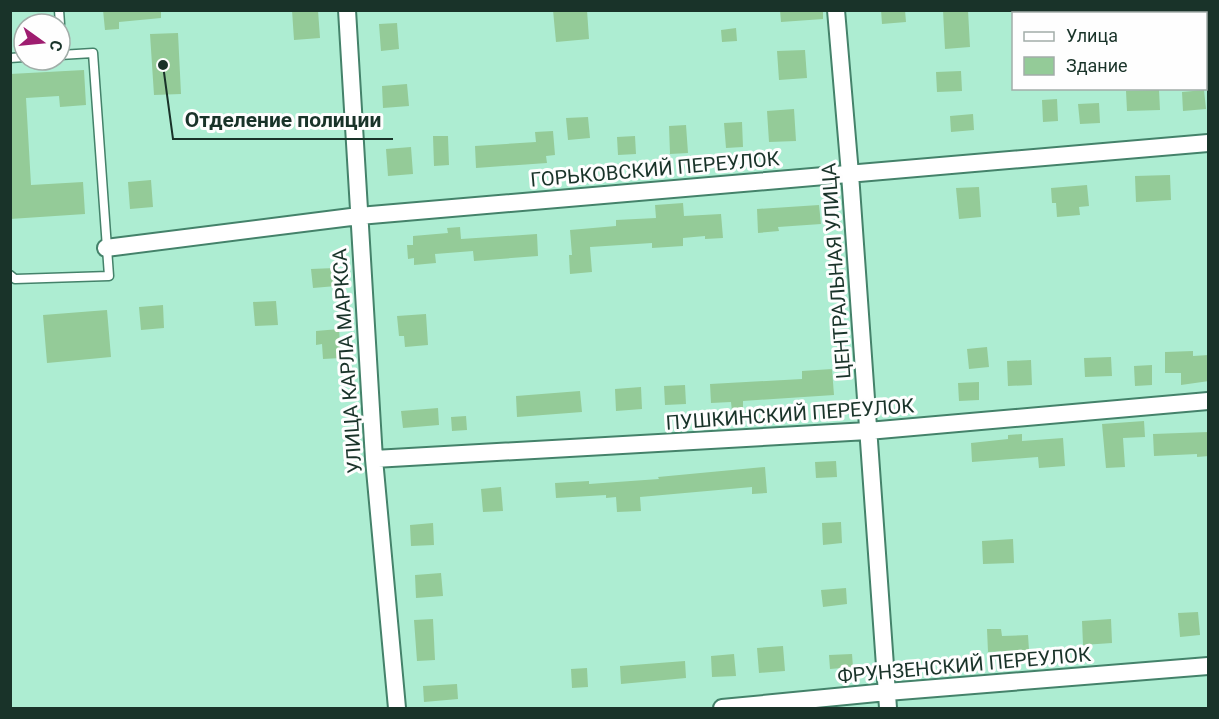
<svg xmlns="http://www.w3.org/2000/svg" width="1219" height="719" viewBox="0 0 1219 719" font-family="Roboto,sans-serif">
<rect width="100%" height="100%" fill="#adedd2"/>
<path fill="#94cb98" d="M103,10H161V18L119,22V29L105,30Z
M292,10H318L320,38L294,40Z
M553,10H587L589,39L556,42Z
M780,10H823V19L781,22Z
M881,10H905L906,22L882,24Z
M943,10H968L970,47L945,49Z
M397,23L399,49L381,51L379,24Z
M736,28L737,41L722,42L721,30Z
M178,33L181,94L154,95L150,34Z
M805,50L807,78L779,80L777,51Z
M84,70L86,105L60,107L59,96L26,98L31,185L83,182L85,214L10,219V74Z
M961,71L962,91L937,92L936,72Z
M407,84L409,106L383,108L382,86Z
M1159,90L1160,110L1127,111L1126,91Z
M1204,90L1206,109L1183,111L1182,92Z
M1057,99L1058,121L1043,122L1042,100Z
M1099,103L1100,123L1080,124L1078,104Z
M794,109L796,141L769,142L767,111Z
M973,114L974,130L951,132L950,116Z
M588,117L590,138L568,140L566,118Z
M742,122L743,147L726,148L724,123Z
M686,125L688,153L670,154L669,126Z
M553,131L555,155L546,156L547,163L476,168L475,146L536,142L535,132Z
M433,136H448L449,165L434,166Z
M635,136L636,154L618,155L617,137Z
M411,147L413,174L388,176L386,149Z
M1170,175L1171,200L1136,202L1135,176Z
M151,180L153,207L130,209L128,182Z
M1087,185L1089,206L1079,207L1080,215L1057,217L1056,203H1052L1051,188Z
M979,187L981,217L959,219L956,188Z
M683,203L684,216L721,214L723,238L705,239V236L683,238V246L652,248V243L590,247L592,272L570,274L569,255H572L570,230L616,226V220L656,218L655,205Z
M819,205L821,224L778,227L779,231L758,233L757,209Z
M460,227L461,239L537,234L538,256L474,261L473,251L435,254L436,263L414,265V258L408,259L407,245H413V236L448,233L447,228Z
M335,268L336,286L313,288L311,269Z
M276,301L278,325L255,326L253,302Z
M163,305L164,328L141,330L139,307Z
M107,310L111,357L47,363L43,315Z
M426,314L428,345L405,347L404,336H399L397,316Z
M339,329L341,358L323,359L322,344L316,345V331Z
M987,347L989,367L969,369L967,349Z
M1193,351V356L1209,355V381L1181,385V373H1165V352Z
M1111,357L1112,376L1085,377L1084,358Z
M1031,360L1032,385L1008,386L1007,361Z
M1152,365V385L1135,386L1134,366Z
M832,369L834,395L743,401V411L732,412L731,402L711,403L710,384L802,379V371Z
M979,382V400L959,401L958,383Z
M685,385L686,404L665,405L664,386Z
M641,387L642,409L616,411L615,389Z
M580,391L582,412L517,417L516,396Z
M438,408L439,425L403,428L401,411Z
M466,416L467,430L452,431L451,417Z
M1144,421L1145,437L1123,438L1125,467L1106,468L1102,424Z
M1209,432V456L1197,457V454L1154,456L1153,434Z
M1022,434V441L1063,438L1065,466L1039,468L1038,457L972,462L971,443L1008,439V435Z
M836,461L837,477L816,478L815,462Z
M765,467L767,493L752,494V487L640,497L641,511L617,512L616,497L606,498V495L556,498L555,483L589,481V484L659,479L658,477Z
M501,487L503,511L483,512L481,489Z
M841,522L842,543L823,545L822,523Z
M433,523L434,545L411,546L410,525Z
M1013,539L1014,563L983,564L982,541Z
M441,573L443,596L416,598L415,575Z
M846,588L847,604L823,607L821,590Z
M1198,612L1200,635L1180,637L1178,613Z
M433,619L435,660L417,661L414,620Z
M1111,619L1112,643L1083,645L1082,621Z
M987,629H1001L1002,636L1028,635L1029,650L988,652Z
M783,646L785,671L759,673L757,648Z
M734,654L736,676L712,677L711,656Z
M852,654L853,667L830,669L829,655Z
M685,661L686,678L621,684L620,666Z
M587,668L588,687L572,688L571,669Z
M457,684L458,699L424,702L423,686Z"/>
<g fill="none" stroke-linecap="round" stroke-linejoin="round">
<defs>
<path id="service" d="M59,10L60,24
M60,33L61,55
M10,58L24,57
M10,275L15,279L109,276L93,53L60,55"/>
<path id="minor" d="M347,10L374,459L397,708
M836,10L850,174L888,708
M106,248L359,216L1208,143
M374,459L868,431L1208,401
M722,708L887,692L1208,666"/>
</defs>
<use href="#service" stroke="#44826a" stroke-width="11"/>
<use href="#minor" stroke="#44826a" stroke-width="20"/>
<use href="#service" stroke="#fff" stroke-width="8"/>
<use href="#minor" stroke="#fff" stroke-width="16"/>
</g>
<g text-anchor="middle" stroke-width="6" stroke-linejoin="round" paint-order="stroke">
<g font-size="20" fill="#193329" stroke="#fefefe">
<text transform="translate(655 169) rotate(-5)" y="7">ГОРЬКОВСКИЙ ПЕРЕУЛОК</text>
<text transform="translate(836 271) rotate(-94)" y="7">ЦЕНТРАЛЬНАЯ УЛИЦА</text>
<text transform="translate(347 361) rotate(-94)" y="7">УЛИЦА КАРЛА МАРКСА</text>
<text transform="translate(790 414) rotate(-4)" y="7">ПУШКИНСКИЙ ПЕРЕУЛОК</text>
<text transform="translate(964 665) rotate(-5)" y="7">ФРУНЗЕНСКИЙ ПЕРЕУЛОК</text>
</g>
</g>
<path fill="none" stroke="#193329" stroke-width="2" d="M163 65L173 139H393"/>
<circle fill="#193329" stroke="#fefefe" stroke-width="2" cx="163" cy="65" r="6"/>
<g font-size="21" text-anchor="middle" font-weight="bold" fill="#193329" stroke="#fefefe" stroke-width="6" stroke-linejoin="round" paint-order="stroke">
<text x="283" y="127">Отделение полиции</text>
</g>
<rect width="1219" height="719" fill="none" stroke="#193329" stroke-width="24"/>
<rect x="1012" y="12" width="195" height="78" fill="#fefefe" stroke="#a2ada9" stroke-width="1.5"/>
<rect x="1024" y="32" width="30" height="9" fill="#ffffff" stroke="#a2ada9" stroke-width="1.5"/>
<text x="1066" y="42" font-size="18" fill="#193329">Улица</text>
<rect x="1024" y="57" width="30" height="18" fill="#94cb98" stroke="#a2ada9" stroke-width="1.5"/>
<text x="1066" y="72" font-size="18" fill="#193329">Здание</text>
<g transform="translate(42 42) rotate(105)"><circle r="28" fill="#fefefe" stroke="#a2ada9" stroke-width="1.5"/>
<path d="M0-4.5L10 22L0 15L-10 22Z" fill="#9e1d70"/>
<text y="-9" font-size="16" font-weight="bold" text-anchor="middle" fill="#193329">С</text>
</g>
</svg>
